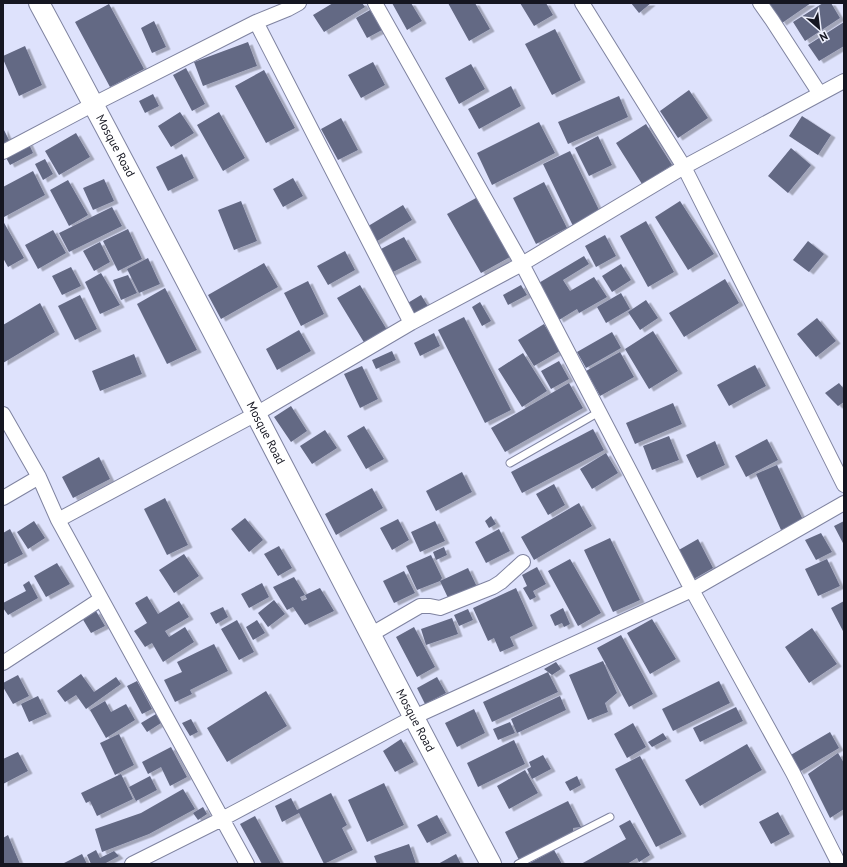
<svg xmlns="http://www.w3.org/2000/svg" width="847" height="867" viewBox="0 0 847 867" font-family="'PT Sans',sans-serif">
<defs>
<filter id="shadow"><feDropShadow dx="4.5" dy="2.5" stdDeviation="0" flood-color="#0004"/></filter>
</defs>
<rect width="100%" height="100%" fill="#dee2fc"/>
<path fill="#646984" filter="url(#shadow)" d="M333,3H362L365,7L324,32L313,15Z
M392,3H411L422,21L407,30Z
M448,3H475L490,29L469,41Z
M520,3H546L553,15L534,26Z
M631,3H651L639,13Z
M771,3H811L782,23L769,5Z
M823,3H831L840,18L805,41L793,22Z
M109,4L144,69L110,87L75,22Z
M370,10L382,30L367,38L356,18Z
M154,21L166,47L152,53L141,28Z
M844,22V46L819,61L808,45Z
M555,29L581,80L552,95L525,44Z
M248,42L257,66L203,86L194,62Z
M25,46L42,85L19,96L3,59V56Z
M373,62L385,85L361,98L348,75Z
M471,64L485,89L459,104L445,78Z
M186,68L205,104L192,111L173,75Z
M264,70L295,128L266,143L235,86Z
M511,86L521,106L479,129L468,109Z
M689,90L708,118L678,138L660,111Z
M153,94L159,106L145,113L139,101Z
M619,96L628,117L568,144L558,122Z
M180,112L194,133L171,147L158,126Z
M219,112L245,158L223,171L197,125Z
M802,116L831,135L818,155L789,136Z
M341,118L358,150L338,160L321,129Z
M539,122L555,153L492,185L477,153Z
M646,124L672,165L642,184L616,143Z
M3,128L10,142L3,145Z
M76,133L90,157L59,175L45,151Z
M598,136L612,165L589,176L575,148Z
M28,142L33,153L10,165L4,154Z
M791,148L811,165L788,193L768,176Z
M570,151L600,212L573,226L543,164Z
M182,154L194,178L168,191L156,167Z
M45,159L53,174L43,180L35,164Z
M33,171L45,195L4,217L3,215V187Z
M293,178L303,196L283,207L273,189Z
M104,179L114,201L93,210L83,188Z
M68,180L88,215L69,226L50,190Z
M544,182L567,228L536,244L513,198Z
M476,198L510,257L481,273L447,214Z
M241,201L257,241L234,250L218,210Z
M680,201L714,254L688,270L655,217Z
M403,205L412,220L369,246L360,231Z
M112,207L122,226L69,252L59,233Z
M3,221L24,258L8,267L3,258Z
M646,221L674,272L648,287L620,236Z
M128,229L142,259L118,271L103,241Z
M53,230L66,253L38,269L25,245Z
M605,235L616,256L596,267L585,246Z
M404,237L417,260L389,274L377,251Z
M808,241L824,254L809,272L793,260Z
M100,242L110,262L94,271L83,251Z
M345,251L355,270L328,285L317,266Z
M584,256L589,264L563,280L570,291L594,277L607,297L579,313L577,309L559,320L537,284Z
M148,258L160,284L139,293L127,269Z
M264,263L278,287L221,319L208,295Z
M621,264L631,280L612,292L602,276Z
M71,267L81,286L62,295L52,276Z
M101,273L120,305L100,314L85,282Z
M128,275L137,293L121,300L113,280Z
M725,279L739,303L684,337L669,313Z
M308,281L324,314L301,326L284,293Z
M360,285L387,330L365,344L337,298Z
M521,285L527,295L508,305L503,295Z
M165,288L197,350L167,364L137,304Z
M621,293L630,309L606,323L597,307Z
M80,295L97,329L75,340L58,306Z
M421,295L432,313L407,328L396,310Z
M646,300L658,318L640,330L628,312Z
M480,302L491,321L482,326L472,307Z
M40,303L55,332L3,363V325Z
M464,317L511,410L485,423L438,330Z
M817,318L836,341L816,357L797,334Z
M544,324L560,351L534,366L518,340Z
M299,330L311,351L277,370L266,349Z
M653,331L678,371L649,389L625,349Z
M612,332L621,348L586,368L577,352Z
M434,333L440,346L420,356L414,343Z
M392,351L396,360L376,369L372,360Z
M620,352L634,377L600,396L586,371Z
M523,353L547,391L522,407L498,369Z
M134,354L142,374L100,391L92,371Z
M559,361L569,379L551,389L541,371Z
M755,365L766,386L729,406L717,385Z
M362,366L378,399L360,408L344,374Z
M569,383L583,408L505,452L491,428Z
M839,383L844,389V402L838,406L825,393Z
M673,403L682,424L635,444L626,423Z
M291,406L307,431L291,442L274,417Z
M364,426L384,459L366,469L347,436Z
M593,429L604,450L522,493L511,472Z
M325,430L337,448L312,464L300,446Z
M669,436L679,460L652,470L643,446Z
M767,439L778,460L746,477L735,456Z
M715,441L725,465L697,478L686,455Z
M606,453L618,473L592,489L580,469Z
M99,457L110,479L73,498L62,477Z
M777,465L803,520L781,530L756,474Z
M462,472L472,492L436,511L426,491Z
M554,484L565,505L548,515L536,494Z
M372,488L383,508L336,535L325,514Z
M165,498L188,545L167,555L144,509Z
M579,503L592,526L534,560L521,537Z
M491,516L496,524L489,528L485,521Z
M245,518L263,540L249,552L231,529Z
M398,519L409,540L392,550L380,528Z
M34,521L45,538L28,549L17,532Z
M435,521L445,541L420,552L411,532Z
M844,521V545L834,526Z
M10,529L23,554L4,564L3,563V533Z
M499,529L510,551L486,563L475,542Z
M821,533L832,552L816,560L805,540Z
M610,538L640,600L613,612L584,550Z
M698,539L713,568L692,580L677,551Z
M279,546L292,568L278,576L264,554Z
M444,547L447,555L436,560L433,552Z
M184,554L199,576L174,593L159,570Z
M431,555L442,578L440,581L468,568L478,589L450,602L440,581L417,590L406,566Z
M570,559L601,613L578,626L548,571Z
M827,559L840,586L818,596L805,569Z
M57,563L70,584L46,597L34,576Z
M537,567L546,584L533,591L536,597L530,600L523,588L527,586L522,575Z
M404,571L415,593L394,603L383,581Z
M294,577L305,595L300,597L302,601L307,599L305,595L320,588L334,611L305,625L293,607L287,610L273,587Z
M29,581L38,598L8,615L3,608V603L26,591L23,585Z
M262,583L269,597L249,608L241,594Z
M516,588L533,626L510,637L514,646L500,652L494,638L488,641L473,608Z
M147,596L158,614L179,601L189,617L165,631L169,637L185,627L194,642L163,662L152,643L145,647L134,631L147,623L135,603Z
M274,600L285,614L268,627L258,613Z
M844,601V633L831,608Z
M223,607L228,617L216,624L210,613Z
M563,608L570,624L564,627L562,623L555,626L550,615Z
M468,609L473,620L459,626L454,615Z
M96,611L105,626L91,633L82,618Z
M452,618L458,634L426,645L421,629Z
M652,619L676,659L650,674L627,633Z
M237,620L254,652L239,660L221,629Z
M257,620L265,633L253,640L246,627Z
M414,627L435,667L417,677L396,637Z
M812,628L837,664L809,683L785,647Z
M621,635L653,694L629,707L597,648Z
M214,644L228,671L190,690L192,694L175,702L164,680L182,672L177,662Z
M603,661L617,693L605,703L608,712L588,720L569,675Z
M556,662L561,669L552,675L544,669Z
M548,672L558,692L492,722L483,702Z
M81,674L94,692L116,677L121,684L86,709L76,695L65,702L57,691Z
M18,675L29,696L13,704L3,687V683Z
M437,677L446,693L425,704L417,688Z
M137,681L152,709L142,714L127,686Z
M719,681L730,703L673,731L662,709Z
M266,691L287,726L227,762L207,728Z
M38,696L47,714L29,722L21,704Z
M560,696L566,710L517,733L511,719Z
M105,701L111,712L126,704L135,720L106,738L90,710Z
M736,707L743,721L700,742L693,728Z
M474,709L485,733L457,747L445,723Z
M156,714L161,723L147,732L141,723Z
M191,719L198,732L190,736L182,723Z
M510,722L515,733L498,740L493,729Z
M633,723L646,747L627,758L614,734Z
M830,732L839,748L799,772L789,756Z
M663,733L667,739L652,747L648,742Z
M119,734L134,765L115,775L100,743Z
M401,739L414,762L395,772L383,751Z
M514,740L525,764L478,787L467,763Z
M747,744L762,770L700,806L685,780Z
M171,747L187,777L170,786L161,767L148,774L142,762Z
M18,752L28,771L3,784V759Z
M838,753L844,763V809L830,818L808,774Z
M543,755L551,769L532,779L527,769L531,767L529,762Z
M640,756L682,834L656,847L615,769Z
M525,770L538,793L509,809L497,786Z
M121,774L133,799L97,816L90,801L86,803L81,793Z
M150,776L157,790L136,801L129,787Z
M577,776L581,785L570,791L565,782Z
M384,783L404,825L367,842L348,800Z
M183,789L195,809L149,834L102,852L95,829L141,813Z
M331,793L347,825L342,828L353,850L324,864L299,813L282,822L275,806L291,798L297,810Z
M568,801L581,827L573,828V833L519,860L505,832Z
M203,807L207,814L198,820L193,813Z
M778,812L790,834L771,844L759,822Z
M437,815L447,833L427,843L417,825Z
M255,816L281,864H262L240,824Z
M630,820L650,855L639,862L637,858L627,864H581L626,839L619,826Z
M8,835L20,864H3V838Z
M409,844L416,864H377L374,856Z
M96,850L100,858L114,851L119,856L104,864H91L87,855Z
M554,850L562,864H528Z
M82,854L87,864H62Z
M456,854L461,864H438Z"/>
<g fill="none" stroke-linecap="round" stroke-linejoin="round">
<defs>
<path id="lane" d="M510,463L599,412
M518,864L610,817"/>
<path id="street" d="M375,3L522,264L692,590L793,773L839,864
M582,3L684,167L807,411L844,485
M760,3L772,20L820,94
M256,22L411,323
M3,152L94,104L256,22L288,9L299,3
M3,414L39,477L58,520L247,864
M3,498L39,477
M58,520L256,414L411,323L522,264L684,167L844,81
M370,635L420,606H430L440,608L493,587L501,582L523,562
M3,663L101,599
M132,864L222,819L414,717L692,590L844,503"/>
<g id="secondary">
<path id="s1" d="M39,3C193,288 339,578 491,864"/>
</g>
</defs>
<use href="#lane" stroke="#7f83a0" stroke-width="9"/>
<use href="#street" stroke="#7f83a0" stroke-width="16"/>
<use href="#secondary" stroke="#7f83a0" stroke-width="22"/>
<use href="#lane" stroke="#fff" stroke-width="7"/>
<use href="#street" stroke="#fff" stroke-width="14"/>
<use href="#secondary" stroke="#fff" stroke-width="20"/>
</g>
<g text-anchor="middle" stroke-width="3" stroke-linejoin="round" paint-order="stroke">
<g font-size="12" fill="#151621" stroke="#eef0fd">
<text dy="4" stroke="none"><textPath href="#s1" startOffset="162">Mosque Road</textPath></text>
<text dy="4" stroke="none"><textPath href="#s1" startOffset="486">Mosque Road</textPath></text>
<text dy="4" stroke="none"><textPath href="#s1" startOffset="810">Mosque Road</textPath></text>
</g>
</g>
<rect width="847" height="867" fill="none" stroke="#151621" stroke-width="8"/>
<g transform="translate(819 28) rotate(152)" stroke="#eef0fd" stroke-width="3" paint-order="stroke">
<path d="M0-3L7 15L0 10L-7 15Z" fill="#151621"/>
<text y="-6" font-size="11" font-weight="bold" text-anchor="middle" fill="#151621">N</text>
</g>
</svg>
